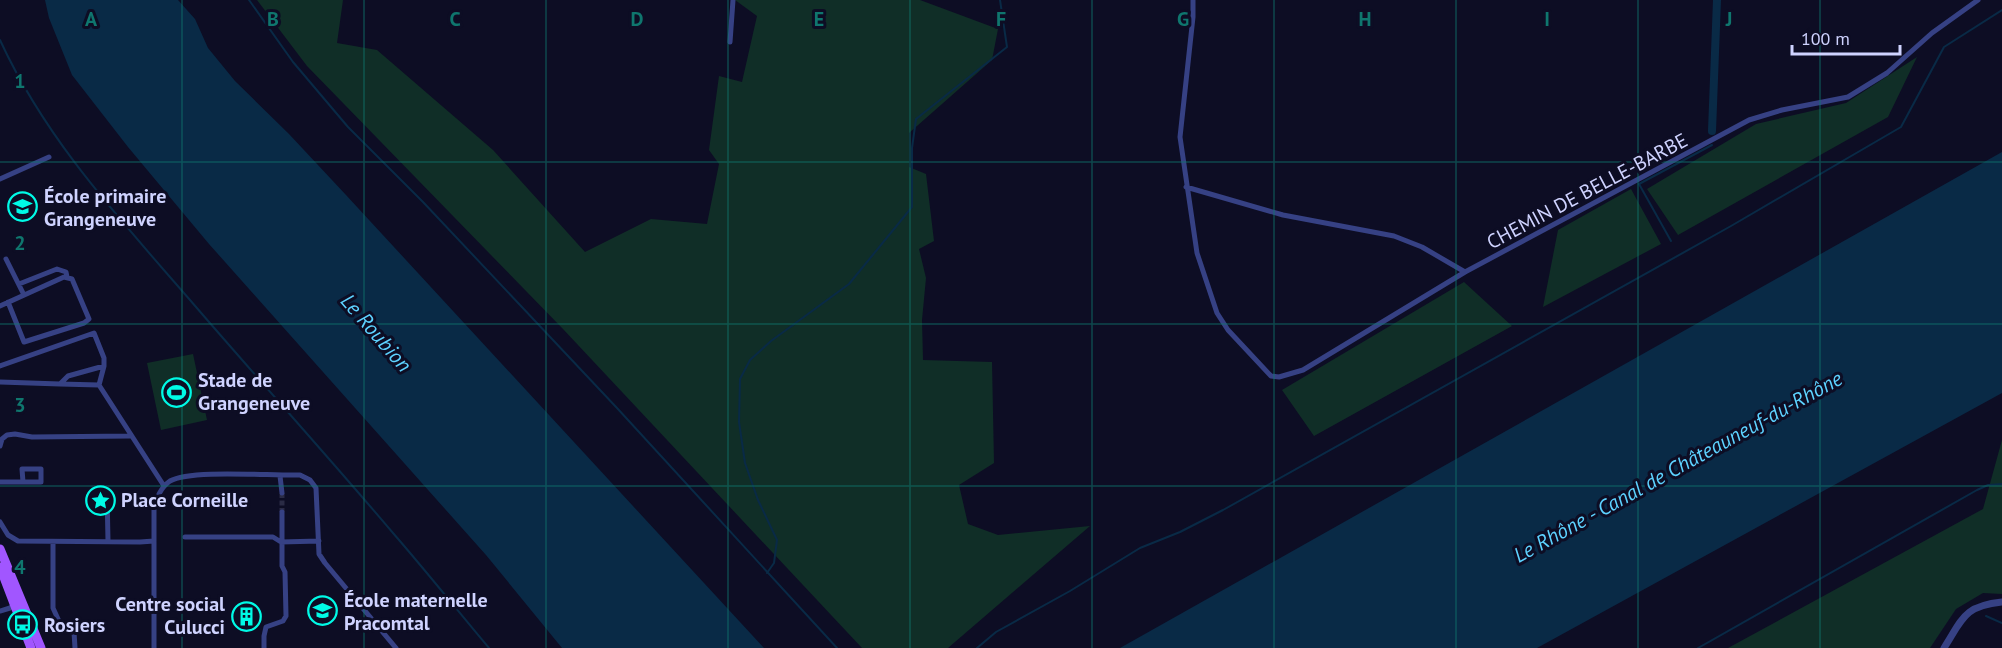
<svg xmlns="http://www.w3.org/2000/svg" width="2002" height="648" viewBox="0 0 2002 648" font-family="'PT Sans',sans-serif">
<rect width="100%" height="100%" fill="#0d0d24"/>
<path fill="#102e27" d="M257,0H343L337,43L377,50L493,150L585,252L651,219L707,224L719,164L709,150L719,76L742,82L757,16L735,0H920L998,29L992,60L909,133V167L926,174L934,241L919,249L926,278L922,320L923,360L992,362L994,463L959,485L968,524L998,535L1090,526L948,648H862L563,329L307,66Z
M1917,57L1888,117L1678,235L1647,189L1756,124L1846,103Z
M1631,189L1661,244L1543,307L1558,230Z
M1464,282L1512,326L1314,436L1282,390Z
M193,354L207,420L161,430L147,363Z
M2002,440V594L1983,593L1956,609L1930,648H1728L1983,509Z"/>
<path fill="#092a46" d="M45,0H178L195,19L208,48L235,81L289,134L346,195L764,648H562L486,555L209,244L128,147L72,75L49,18Z
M2002,152V393L1537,648H1120Z"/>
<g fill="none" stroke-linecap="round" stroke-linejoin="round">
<path stroke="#092a46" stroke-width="2" d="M249,0L293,62L348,127L423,202L617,408L837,648
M0,40C46,140 119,218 190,300C257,378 326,454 393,533C426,571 457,610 489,648
M1671,241L1639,184L1712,145
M767,573L774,563L777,540L758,500L745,463L739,422L740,379L750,360L771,341L849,284L912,207V148L916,119L1007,47L1000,0
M1986,616L2002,623
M977,648L996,632L1070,591L1140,548L1180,532L1223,510L1731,226L1901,127L1944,47L2002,10
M1698,648L1977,490L1988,485L2002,484"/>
<path stroke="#092a46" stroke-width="8" d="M1712,131L1717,0"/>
<path stroke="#2a2b45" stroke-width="5" stroke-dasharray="5 2.5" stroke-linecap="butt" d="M282,493V512"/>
<path stroke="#364184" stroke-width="5" d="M1193,0V17L1180,137L1197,253L1217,313L1228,330L1271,376L1279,377L1303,370L1465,272
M730,42L733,0
M0,179L49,157
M1186,187L1283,215L1394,236L1422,247L1465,272L1749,120L1782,110L1848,97L1887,73L1932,33L1978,0
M6,259L24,295
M19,284L57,269L66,272L67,277
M0,306L64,277L72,279L89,319L84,323L24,342L8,302
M0,366L94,333L104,358V366L99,385L164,486
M0,382L60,384
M99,385L60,384L68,376L104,366
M0,446L2,439L7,435L15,434L32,437L130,436
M280,476L282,493
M0,482H41V469H22L23,482
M108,509H92V492H107L108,541
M0,522L8,535L18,541L140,542L154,541
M185,537H273L281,542L319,541
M53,542V608L63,630L74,632L75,648
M0,611L10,608L14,604
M154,648V508C157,498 160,488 170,481C191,469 271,476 300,475L310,480L316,488L319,554L325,563L396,648
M264,648V636L266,627L283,621L286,616L285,572L282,566V512"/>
<path stroke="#364184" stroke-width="7" d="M1944,648C1963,618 1964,606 2002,602"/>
<path stroke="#a156ff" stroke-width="9" d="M0,549L41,648
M0,567L31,648"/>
</g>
<path fill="none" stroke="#0f766e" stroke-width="1.5" stroke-opacity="0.55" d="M182,0V648M364,0V648M546,0V648M728,0V648M910,0V648M1092,0V648M1274,0V648M1456,0V648M1638,0V648M1820,0V648M0,162H2002M0,324H2002M0,486H2002"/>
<defs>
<symbol id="school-ring" viewBox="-11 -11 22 22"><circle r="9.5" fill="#0d0d24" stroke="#00fae6" stroke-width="1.5"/><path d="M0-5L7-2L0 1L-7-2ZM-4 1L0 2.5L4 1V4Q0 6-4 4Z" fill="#00fae6"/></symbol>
<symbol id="stadium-ring" viewBox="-11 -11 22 22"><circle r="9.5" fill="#0d0d24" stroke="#00fae6" stroke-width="1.5"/><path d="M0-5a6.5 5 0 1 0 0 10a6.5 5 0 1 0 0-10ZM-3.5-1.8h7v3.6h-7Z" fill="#00fae6"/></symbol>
<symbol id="sight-ring" viewBox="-11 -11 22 22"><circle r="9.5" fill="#0d0d24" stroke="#00fae6" stroke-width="1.5"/><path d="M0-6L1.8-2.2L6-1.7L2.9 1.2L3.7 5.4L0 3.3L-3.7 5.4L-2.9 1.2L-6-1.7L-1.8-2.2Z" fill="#00fae6"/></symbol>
<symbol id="building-ring" viewBox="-11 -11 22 22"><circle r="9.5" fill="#0d0d24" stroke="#00fae6" stroke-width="1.5"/><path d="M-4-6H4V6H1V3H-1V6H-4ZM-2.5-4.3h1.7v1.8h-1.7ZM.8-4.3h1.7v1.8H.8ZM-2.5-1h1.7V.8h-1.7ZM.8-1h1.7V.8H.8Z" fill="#00fae6"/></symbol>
<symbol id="bus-ring" viewBox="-11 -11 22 22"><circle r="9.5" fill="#0d0d24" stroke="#00fae6" stroke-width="1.5"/><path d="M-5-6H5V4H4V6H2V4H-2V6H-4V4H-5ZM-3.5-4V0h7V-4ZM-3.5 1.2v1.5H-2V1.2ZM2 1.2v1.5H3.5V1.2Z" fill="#00fae6"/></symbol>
</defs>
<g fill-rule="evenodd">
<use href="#school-ring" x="6" y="190" width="33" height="33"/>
<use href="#stadium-ring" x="160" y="376" width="33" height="33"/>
<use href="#sight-ring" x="84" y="484" width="33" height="33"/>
<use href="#school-ring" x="306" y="594" width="33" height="33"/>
<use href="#building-ring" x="230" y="600" width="33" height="33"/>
<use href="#bus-ring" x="6" y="608" width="33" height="33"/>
</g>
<g text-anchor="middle" stroke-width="6" stroke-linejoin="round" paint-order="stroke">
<g font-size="20" fill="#cfd3ff" stroke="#0d0d24">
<text transform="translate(1587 191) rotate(-28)" y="7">CHEMIN DE BELLE-BARBE</text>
</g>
<g font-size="20" font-weight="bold" fill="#cfd3ff" stroke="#0d0d24" text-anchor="start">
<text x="44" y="203">École primaire<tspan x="44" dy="23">Grangeneuve</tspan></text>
<text x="198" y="387">Stade de<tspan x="198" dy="23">Grangeneuve</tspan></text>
<text x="121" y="507">Place Corneille</text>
<text x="344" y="607">École maternelle<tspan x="344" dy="23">Pracomtal</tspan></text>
<text x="225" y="611" text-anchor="end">Centre social<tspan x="225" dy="23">Culucci</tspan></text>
<text x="44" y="632">Rosiers</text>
</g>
<g font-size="21" font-style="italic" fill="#5dd2ff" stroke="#0d0d24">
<text transform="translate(376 333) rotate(49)" y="7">Le Roubion</text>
<text transform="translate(1678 467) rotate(-29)" y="7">Le Rhône - Canal de Châteauneuf-du-Rhône</text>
</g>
</g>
<g font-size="20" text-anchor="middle" font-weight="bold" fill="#0f766e" stroke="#0d0d24" stroke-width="6" stroke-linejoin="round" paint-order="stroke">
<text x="91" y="26">A</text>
<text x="273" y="26">B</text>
<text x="455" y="26">C</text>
<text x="637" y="26">D</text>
<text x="819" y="26">E</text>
<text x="1001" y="26">F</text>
<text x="1183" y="26">G</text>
<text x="1365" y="26">H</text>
<text x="1547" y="26">I</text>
<text x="1729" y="26">J</text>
<text x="20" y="88">1</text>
<text x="20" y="250">2</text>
<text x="20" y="412">3</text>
<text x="20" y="574">4</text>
</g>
<path d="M1792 45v9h108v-9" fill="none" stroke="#cfd3ff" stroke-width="3"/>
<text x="1801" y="45" font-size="18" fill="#cfd3ff" stroke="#0d0d24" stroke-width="4.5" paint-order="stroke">100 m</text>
</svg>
